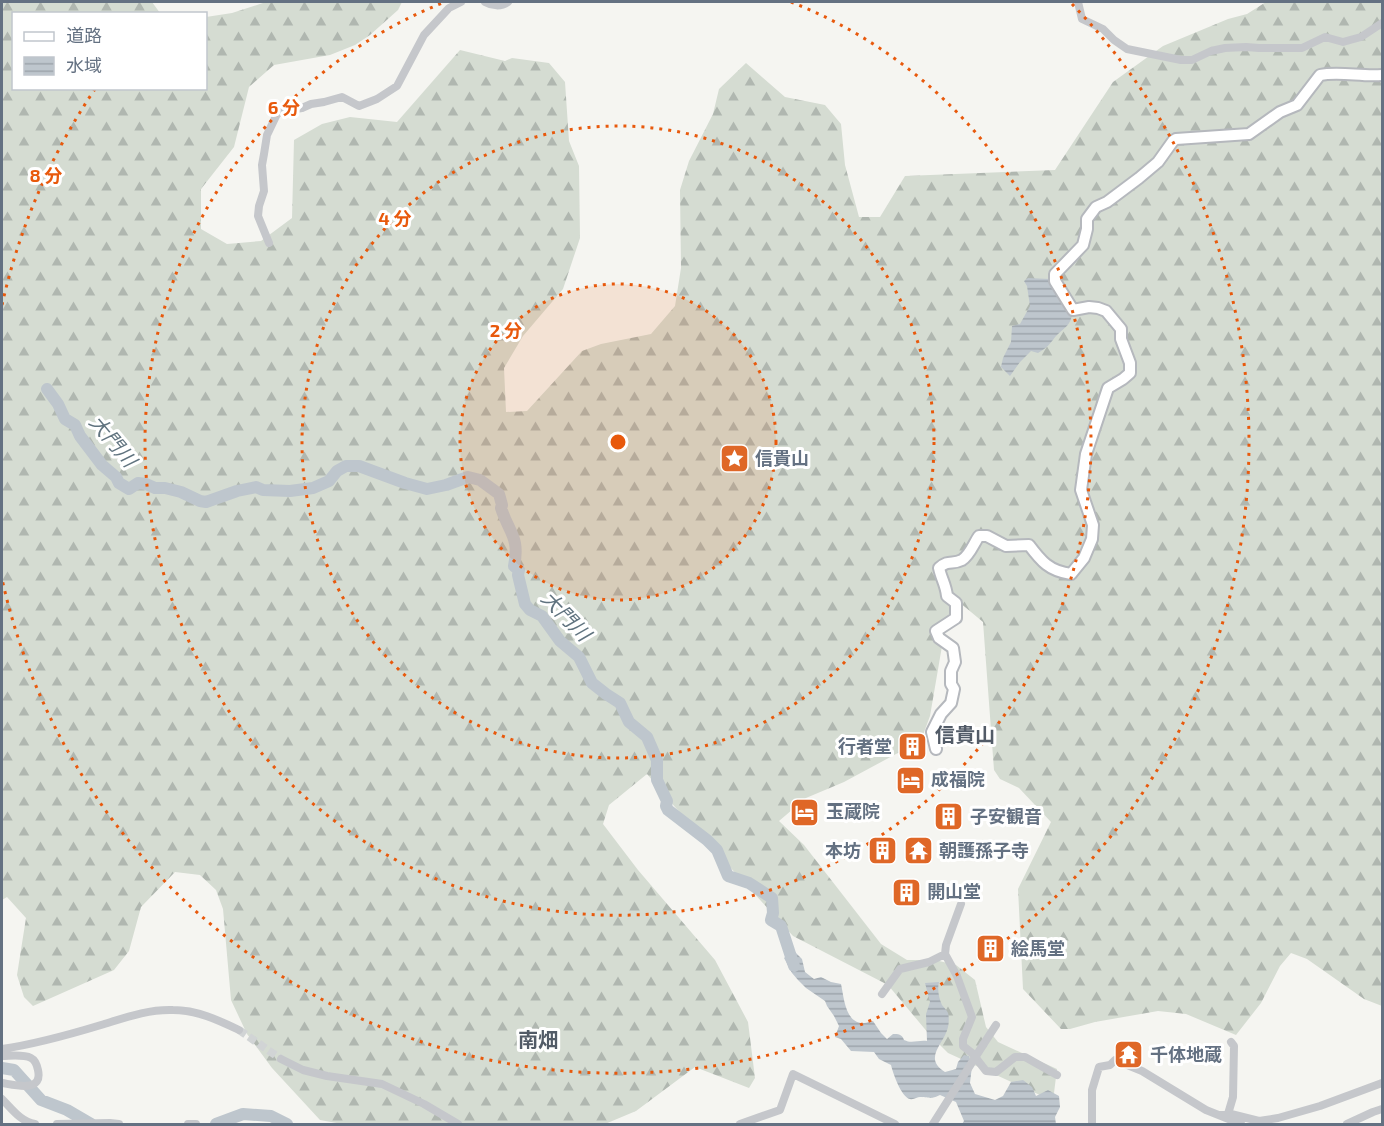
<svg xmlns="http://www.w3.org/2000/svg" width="1384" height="1126" viewBox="0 0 1384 1126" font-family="'Exo 2','Noto Sans JP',sans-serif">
<defs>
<pattern id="forest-firs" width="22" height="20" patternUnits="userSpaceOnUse" patternTransform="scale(1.5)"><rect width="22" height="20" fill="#d5dcd2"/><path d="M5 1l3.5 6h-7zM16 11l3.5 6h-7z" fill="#b0b7b0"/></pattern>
<pattern id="water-rules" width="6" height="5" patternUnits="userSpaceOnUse" patternTransform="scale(1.5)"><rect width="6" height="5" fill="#bec6cd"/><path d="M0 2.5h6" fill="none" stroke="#9ea5ac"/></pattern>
</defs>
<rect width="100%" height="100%" fill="#f5f5f1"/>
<path fill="url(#forest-firs)" d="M2,2H152L160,13L14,14V88H206V17L232,13L266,2H402L398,10L370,35L355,45L330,55L274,65L249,87L234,147L201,189V229L227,244L261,241L292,218L294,140L322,124L350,117L397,122L460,50L505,61L512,58L549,63L565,82L569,141L579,166L580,238L563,289L523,336L504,368L506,412L527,411L582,351L601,344L651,334L675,306L681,268L680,190L689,161L713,114L719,89L746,63L785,97L825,105L841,124L845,165L859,217H880L905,176L1055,170L1113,82L1163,46L1228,19L1247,14L1266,2H1382V1006L1364,999L1307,959L1291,953L1280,966L1261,1003L1236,1035L1186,1014L1158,1011L1095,1022L1070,1029H1061L1023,989L1018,889L1051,822L1019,788L1000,779L994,770L983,622L959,602L947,617L930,716L923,735L909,747L844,782L806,798L779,821L804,845L881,944L907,960H935L956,965L975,980L986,1027L998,1042L1057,1069L1053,1101L948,1053L929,1034L888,985L793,936L675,807L647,774L609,805L603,824L638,870L715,960L748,1022L755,1078L749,1088L695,1067L636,1111L605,1124H342L320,1120L272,1068L247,1034L231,1000L223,909L216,890L200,875L175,872L141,907L129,951L114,970L33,1006L24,997L17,975L26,918L7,897L2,900Z"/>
<path fill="url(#water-rules)" d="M1028,278L1049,279L1072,314C1071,325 1065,327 1057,335C1049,344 1050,346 1038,353L1031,351L1020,362L1010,376L1001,367L1003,358L1011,342L1012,326L1020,324L1030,306L1027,286L1024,281Z
M791,952H795L802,959L805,972L814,979L821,977L831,982L841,984C844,997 845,1024 864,1023C867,1023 870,1021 873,1021L881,1033L887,1039L893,1034C898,1034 902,1034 904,1040C912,1044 917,1040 927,1041L926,1014L930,1002L925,983L939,982C937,990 939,998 942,1005C944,1008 947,1010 948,1013C949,1016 949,1023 948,1027C945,1043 922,1058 945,1072L956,1069L958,1062L964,1055L969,1056L972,1066L970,1083L975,1094L995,1100L1003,1096L1011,1082L1023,1080L1032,1087L1036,1096L1048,1090L1059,1096L1060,1107L1055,1117L1056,1124H962L964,1121L956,1102L940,1095C929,1100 931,1097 920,1097C917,1097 914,1100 910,1099C901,1097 893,1073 891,1065L879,1059L874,1052L851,1051L841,1039L835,1037L839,1026L834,1016L827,1006L825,1001L806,988L798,980L792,973L784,958Z"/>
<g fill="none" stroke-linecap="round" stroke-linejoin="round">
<path stroke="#bec6cd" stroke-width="12" d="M47,389L58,404L65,419L75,425L80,436L102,465L116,477L119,483L129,489L138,483L146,484L155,488H165L181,492L200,501L206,502L237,491L256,487L263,490L290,491L313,488L329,481L337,471L346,466H359L405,483L427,489L446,485L468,477L480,480L499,494L502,505L501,508C509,533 520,537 514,566L519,570L518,575L525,604L530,610L542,616L560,641L579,657L592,683L606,694L620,703L629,722L647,737L657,760V780L667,801L666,806L668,810L707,840L717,850L728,876L749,883L772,898L773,913L771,920L781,926L794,966
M2,1068L14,1070L41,1100L67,1110L91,1124
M216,1124L243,1114L271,1116L287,1124"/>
<path stroke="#d1d4d5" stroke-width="8" stroke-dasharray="8 4" stroke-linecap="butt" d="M239,1030L281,1059"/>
<defs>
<path id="major" d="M936,749L932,732L941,714L951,703L954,689L951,684V671L955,662L953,648L939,638L936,631L956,618V603L947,596C946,585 941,578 939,568C949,559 952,565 962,560C970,555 974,543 979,536H987L1006,546L1029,545C1041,561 1049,571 1071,574L1084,558L1092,539L1093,525L1081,490L1086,454L1108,388L1123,379L1130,373V363L1121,339V329L1106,311L1098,308L1089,307L1073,310L1055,281V274L1083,245L1087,229V219L1096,207L1107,202L1139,178L1158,162L1173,141L1176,139L1249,134L1280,112L1297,105L1320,75C1340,71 1362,77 1382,75"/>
</defs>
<use href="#major" stroke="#b5b8bd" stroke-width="14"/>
<path stroke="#c5c7cb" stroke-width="8" d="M485,2C492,6 501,7 508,2
M1078,2L1082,19L1103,29L1114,40L1127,49L1181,60H1192L1211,51L1225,48L1246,47L1259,48H1302L1325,37L1343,42L1350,40L1361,37L1382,23
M269,243L258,216L259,206L264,191L262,165L264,154L267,135L277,114L283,111L302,108L311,104L324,102L342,97L359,106L377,99L397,86L424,35L449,8L461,2
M961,904L946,945L945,954L957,976L972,1017L963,1039V1046L972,1053L986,1071L996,1072L1015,1057H1025L1057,1075
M882,994L900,969L929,962L945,954
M983,1045L996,1025
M2,1049C36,1044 68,1035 101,1025C124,1018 148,1009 173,1010C197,1010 218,1020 239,1030
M2,1056C10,1056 23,1054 31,1058C35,1060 37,1065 38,1070C43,1093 15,1085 2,1083
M281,1059L303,1070L327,1076L382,1084L424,1104L458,1124
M2,1099C12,1109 21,1122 35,1124
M1228,1114L1233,1097L1234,1046L1231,1042
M1220,1115L1231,1114L1259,1121L1278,1118L1320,1106L1382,1083
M57,1124L110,1123L119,1124
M188,1124H196
M740,1124L780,1110L793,1074L895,1124
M1092,1124V1090L1099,1067L1110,1065L1115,1060L1142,1071L1206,1110L1241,1124
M1347,1124L1373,1112L1382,1109"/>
<use href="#major" stroke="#fff" stroke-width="10"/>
<path stroke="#c5c7cb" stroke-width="8" d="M933,1124L983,1045"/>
</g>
<circle cx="618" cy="442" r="158" fill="#e8590c" fill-opacity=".12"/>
<g fill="none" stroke="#e8590c" stroke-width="3" stroke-dasharray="3 6">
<circle cx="618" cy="442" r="158"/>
<circle cx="618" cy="442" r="316"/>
<path d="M791 2A473 473 0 1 1 445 2"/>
<path d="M2 305A631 631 0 0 1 95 89M1072 4A631 631 0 1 1 2 579"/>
</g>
<defs>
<symbol id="sight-square" viewBox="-11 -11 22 22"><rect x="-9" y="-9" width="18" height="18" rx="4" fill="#df6727" stroke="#fff"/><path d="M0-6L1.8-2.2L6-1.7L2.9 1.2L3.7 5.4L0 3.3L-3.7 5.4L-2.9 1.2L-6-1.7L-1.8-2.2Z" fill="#fff"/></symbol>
<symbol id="building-square" viewBox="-11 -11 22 22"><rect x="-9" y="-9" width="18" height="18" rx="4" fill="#df6727" stroke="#fff"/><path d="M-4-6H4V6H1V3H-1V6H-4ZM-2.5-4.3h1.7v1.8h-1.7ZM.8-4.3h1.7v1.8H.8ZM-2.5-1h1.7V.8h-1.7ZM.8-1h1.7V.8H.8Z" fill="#fff"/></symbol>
<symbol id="hotel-square" viewBox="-11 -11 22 22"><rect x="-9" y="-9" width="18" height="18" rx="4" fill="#df6727" stroke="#fff"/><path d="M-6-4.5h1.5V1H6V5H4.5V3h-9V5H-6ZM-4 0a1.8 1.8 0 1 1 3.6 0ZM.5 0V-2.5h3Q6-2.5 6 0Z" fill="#fff"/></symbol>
<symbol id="temple-square" viewBox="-11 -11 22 22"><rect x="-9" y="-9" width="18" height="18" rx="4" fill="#df6727" stroke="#fff"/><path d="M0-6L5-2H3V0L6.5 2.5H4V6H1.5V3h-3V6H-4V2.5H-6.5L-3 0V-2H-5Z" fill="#fff"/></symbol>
</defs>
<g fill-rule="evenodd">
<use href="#sight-square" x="718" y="442" width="33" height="33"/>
<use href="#building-square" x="896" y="730" width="33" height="33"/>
<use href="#hotel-square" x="894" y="764" width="33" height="33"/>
<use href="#hotel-square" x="788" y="796" width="33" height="33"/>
<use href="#building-square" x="932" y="800" width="33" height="33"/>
<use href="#building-square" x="866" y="834" width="33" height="33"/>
<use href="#temple-square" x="902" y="834" width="33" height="33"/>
<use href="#building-square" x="890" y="876" width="33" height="33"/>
<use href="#building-square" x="974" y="932" width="33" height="33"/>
<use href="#temple-square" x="1112" y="1038" width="33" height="33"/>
</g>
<g text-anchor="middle" stroke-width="6" stroke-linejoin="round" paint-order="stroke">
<g font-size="18" font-weight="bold" fill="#647182" stroke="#fff" text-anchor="start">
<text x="755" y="465">信貴山</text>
<text x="892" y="753" text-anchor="end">行者堂</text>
<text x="931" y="786">成福院</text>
<text x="826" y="818">玉蔵院</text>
<text x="970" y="823">子安観音</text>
<text x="861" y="857" text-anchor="end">本坊</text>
<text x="939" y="857">朝護孫子寺</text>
<text x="927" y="898">開山堂</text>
<text x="1011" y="955">絵馬堂</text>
<text x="1150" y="1061">千体地蔵</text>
</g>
<g font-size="20" font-style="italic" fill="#60737f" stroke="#fff">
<text transform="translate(113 441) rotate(50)" y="7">大門川</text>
<text transform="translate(566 616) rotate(46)" y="7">大門川</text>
</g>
<g font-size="20" font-weight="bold" fill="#525b67" stroke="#fff">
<text x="965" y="742">信貴山</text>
<text x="538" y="1047">南畑</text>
</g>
</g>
<circle cx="618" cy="442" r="9" fill="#e8590c" stroke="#fff" stroke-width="3"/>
<g font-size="18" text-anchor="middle" font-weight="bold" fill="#e8590c" stroke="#fff" stroke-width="6" stroke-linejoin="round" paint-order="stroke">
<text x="284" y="114">6 分</text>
<text x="46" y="182">8 分</text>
<text x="395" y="225">4 分</text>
<text x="506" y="337">2 分</text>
</g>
<rect width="1384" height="1126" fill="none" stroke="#647182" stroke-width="6"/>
<rect x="12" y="12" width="195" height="78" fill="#ffffff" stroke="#c1c6cd" stroke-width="1.5"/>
<rect x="24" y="32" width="30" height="9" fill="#ffffff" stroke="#c1c6cd" stroke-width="1.5"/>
<text x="66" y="42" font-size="18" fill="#647182">道路</text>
<rect x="24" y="57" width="30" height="18" fill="url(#water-rules)" stroke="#c1c6cd" stroke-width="1.5"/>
<text x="66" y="72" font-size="18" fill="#647182">水域</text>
</svg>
